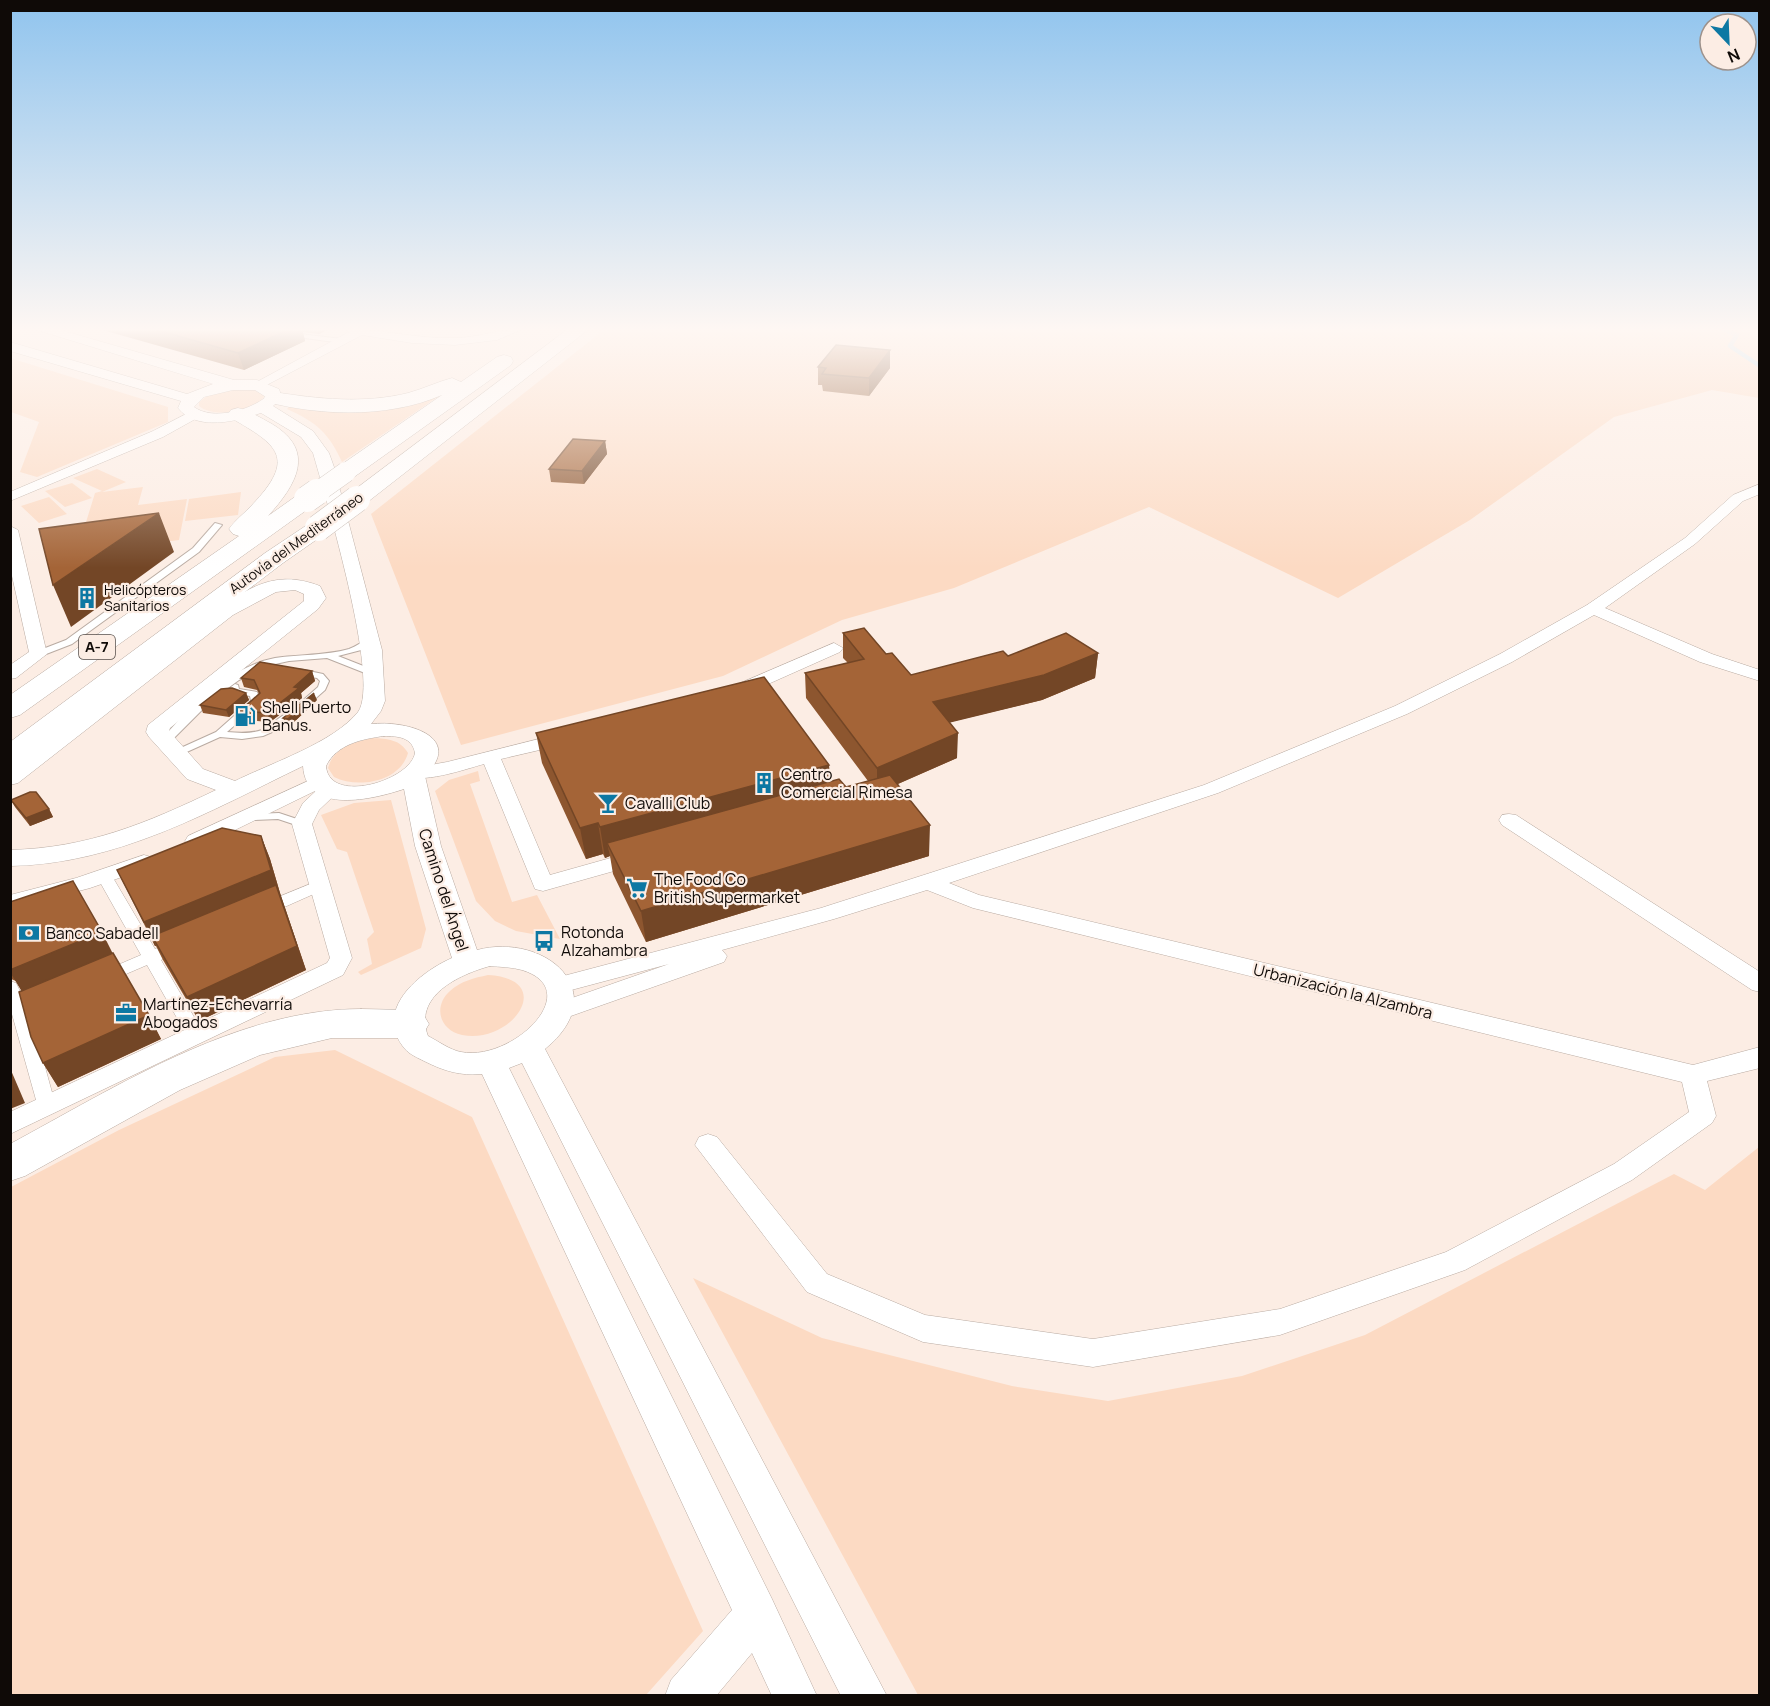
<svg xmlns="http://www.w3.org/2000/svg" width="1770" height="1706" viewBox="0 0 1770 1706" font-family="Manrope,sans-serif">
<rect width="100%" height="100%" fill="#fcede4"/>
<path fill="#fcdac3" d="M605,329H1745L1759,342V398L1712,390L1614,417L1470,520L1338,598L1149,507L954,588L842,620L723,676L461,745L371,514Z
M10,358L168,407V422L37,477L20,472L39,422L11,412Z
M230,389L258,390L265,395C257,413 213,418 199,406V402L207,396Z
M445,392L342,462C329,433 316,422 287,409L290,405L333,408Z
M97,469L126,482L102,492L143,487L138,505L187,499L179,540L128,547L83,532L95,493L102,491L73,478Z
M72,483L92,498L65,507L45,491Z
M241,492L238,515L185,521L189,499Z
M49,497L67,514L39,523L21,506Z
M373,738C387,739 400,739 408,753C400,782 358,789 334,777L328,768C334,747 354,742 373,738Z
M478,771L480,781L470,784L512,902L537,895L560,939L516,931L495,921L476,901L435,791L449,780Z
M391,800L426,929L421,948L361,975L358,972L372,964L367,939L374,932L347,852L337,849L321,815L354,803Z
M488,975C558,979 512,1045 462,1035C439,1030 433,1006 450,991C461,981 474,978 488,975Z
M335,1050L472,1117L703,1631L646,1695H11V1187L119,1130L275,1057Z
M1759,1147V1695H918L693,1278L822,1338L1012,1386L1108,1401L1242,1376L1365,1335L1674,1174L1705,1190Z"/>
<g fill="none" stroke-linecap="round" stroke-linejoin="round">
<path stroke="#acdcf6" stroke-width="4.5" d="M1723,329L1737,335L1730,346L1760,366"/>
<defs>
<path id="service" d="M292,333L342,339L345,341L342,343L290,336L289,335Z
M215,523L222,525L199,552L72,644L41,656H35V652L66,640L193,548Z
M370,638L374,641L365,649L338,656L376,671V675H370L327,658L289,661L266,666L239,680L213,699L168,744H162L160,742C187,708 232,666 275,658C300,654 325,656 349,649C357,646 363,641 370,638Z
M299,669L323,674L329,681L325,690L308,705L305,706L300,703L318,687L320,681L317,678L296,674L295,672Z
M235,684L238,685L239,689L257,692L261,702L227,732C238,733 251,734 262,730C273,725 285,710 296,711L298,713L279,729L263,736L242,739L220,737L180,755H174L172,753L174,751L216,732L251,701L250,696L232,693L231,687Z
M279,813L306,822L307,824L302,827L278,819L253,820L248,817L253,814Z"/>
<path id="pedestrian" d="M104,870L109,871L155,949L179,939L185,941L187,945L185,949L161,960L205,1036L202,1041L196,1042L190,1041L147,965L105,983L99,981L97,977L99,973L141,955L96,875Z
M320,880L325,881L328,885L325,889L271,913L265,914L257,909L259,905Z
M10,981L16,983L30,1012L56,1107L53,1112L47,1114L41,1112L38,1107L10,1007Z"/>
<path id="minor" d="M343,329C381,329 417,339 454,338C478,338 499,329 523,329L497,340L455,345L412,343L362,335L261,388H253L251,385L349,332Z
M194,410L200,414L199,417L163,437L10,501V492L153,431Z
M1760,484V494L1743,501L1695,544L1605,608L1712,654L1760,670V681L1700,662L1594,615L1512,662L1407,714L1218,793L949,883L979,895L1693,1065L1760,1047V1068L1707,1081L1716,1116L1712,1123L1632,1180L1465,1270L1280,1335L1093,1367L923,1342L807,1292L695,1145L699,1137L708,1134L717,1137L827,1274L925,1315L1093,1339L1280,1309L1446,1252L1614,1164L1689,1112L1682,1082L973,908L927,890L834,919L722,950L727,956L724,962L568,1017L560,1020L552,1017L548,1011L552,1005L669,964L560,993L552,991L548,985L552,979L821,908L1204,785L1395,706L1500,654L1587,605L1685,538L1733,495Z
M10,526L18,530L47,654L16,678L10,679V665L29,652L10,567Z
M834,643L843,648L840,652L748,693L742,694L733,689L736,685Z
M567,732L576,738L574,742L501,759L550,875L639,850L646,852L650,857L646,862L543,891L535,889L484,764C469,768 415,787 405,773L408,769L447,762Z
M319,776L326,778L328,784L338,785L341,789L319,810L312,824L352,958L343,975L10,1134V1112L327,963L330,958L292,824L303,803L317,790L202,846H188L185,841L188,836Z
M1509,814L1516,815L1760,972V992L1752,990L1502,825L1499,820L1502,815Z
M144,855L151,857L155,862L151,867L90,888L10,909V895L76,878Z"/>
<path id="tertiary" d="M34,329H57L234,380H257L279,389L282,398L273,406L313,431L329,453L334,467L382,650L385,701L381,711L371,724C403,720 466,735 425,776L441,846L477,950C545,932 615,992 545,1049L887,1696H841L522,1063L509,1068L772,1599L817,1696H772L752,1653L716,1696H665L671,1680L732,1610L482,1074C460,1076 444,1071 424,1061C418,1058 409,1054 405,1049C372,1010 420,972 452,958L415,846L404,789C374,799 306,816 303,766C208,812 118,864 10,866V850C88,848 147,823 216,790L187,779L149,737L146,732L148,725L304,601V594L295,590L276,592L233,615L18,783L10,785V766L219,607C254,585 278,570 320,586L326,598L318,609L170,728L169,731L203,769L235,781C271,763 333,743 358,712C381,681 325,495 313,453L301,437L261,413C237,421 197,432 178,408L181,401L10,351V342L187,394L213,384ZM233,390H255L266,397C250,410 213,421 194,407L204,397ZM384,736C398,736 412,737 415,753C410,781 329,805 326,766C337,744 362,739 384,736ZM490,966C500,967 512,967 522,970C587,990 512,1062 461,1052C450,1050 438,1041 428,1036C413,996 458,975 490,966Z"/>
<path id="primary" d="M361,1009L410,1010L423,1014L429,1024L423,1034L410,1038H332L260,1055L180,1090L25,1176L10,1181V1144C116,1087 237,1009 361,1009Z"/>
<path id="trunk" d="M568,329H589L365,504H349L346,499L349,494Z
M504,355L511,357L513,361L511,365L354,477H338L335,472L338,467L442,395C389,418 322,416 267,402L264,398L267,394L274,392C318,399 364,404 408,393C423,389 437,382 452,378L461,382L497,357Z
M238,408C250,411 261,418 272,424C317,451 296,485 268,516L299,494H315L318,499L315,504L20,715L10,718V695L239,536L233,534L229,529C235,520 245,513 252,505C297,458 278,445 231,418L228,414L231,410Z
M318,521L326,523L330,528L326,533L283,563L21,763L10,766V742L265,553L310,523Z"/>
</defs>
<use href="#service" stroke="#b9aba2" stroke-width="2"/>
<use href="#pedestrian" stroke="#b9aba2" stroke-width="1"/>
<use href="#minor" stroke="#b9aba2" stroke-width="1"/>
<use href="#tertiary" stroke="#b9aba2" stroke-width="1"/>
<use href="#primary" stroke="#b9aba2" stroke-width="1"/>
<use href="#trunk" stroke="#b9aba2" stroke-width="1"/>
<use href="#service" fill="#fff" fill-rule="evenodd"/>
<use href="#pedestrian" fill="#fff" fill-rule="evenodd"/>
<use href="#minor" fill="#fff" fill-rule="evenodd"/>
<use href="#tertiary" fill="#fff" fill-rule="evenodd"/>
<use href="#primary" fill="#fff" fill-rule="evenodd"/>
<use href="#trunk" fill="#fff" fill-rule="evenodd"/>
<defs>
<path id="trunk-bridge-far1" d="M315,494L346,472"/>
<path id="trunk-bridge" d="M307,499L317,492
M318,528L357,499"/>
</defs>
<use href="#trunk-bridge-far1" stroke="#b9aba2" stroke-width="21" stroke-linecap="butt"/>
<use href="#trunk-bridge" stroke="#b9aba2" stroke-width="27" stroke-linecap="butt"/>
<use href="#trunk-bridge-far1" stroke="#fff" stroke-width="20"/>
<use href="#trunk-bridge" stroke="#fff" stroke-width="26"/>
</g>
<path fill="#8d562f" d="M99,329H329L319,334L303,332L305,341L244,370Z
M818,367L890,368L869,396L823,391L822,385H818Z
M605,441L607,454L584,484L551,482L549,469Z
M843,633L886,654L911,675L1008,656L1098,653L1095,678L1042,700L950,722L957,758L898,784L929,856L646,942L613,874L610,856L605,858L603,854L586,859L542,763L536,733L829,765L830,782L846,787L868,781L806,698L805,673L848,663L843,658Z
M312,671L315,681L301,693L302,698L270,722L244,720L240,711L259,694L257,690L244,687L241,678Z
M246,693L249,700L229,717L203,713L200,705Z
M317,700L290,726L286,725L283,718Z
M11,800L49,809L53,817L30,826L15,807Z
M261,836L270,859L280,893L306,970L199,1021L163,960L156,946H155L117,870Z
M10,902L113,953L161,1039L58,1087L43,1063L22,991L16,981L11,979Z"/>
<path fill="#734626" d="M289,329H302L305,341L244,370L238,353Z
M317,329H329L319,334Z
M890,350V368L869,396V378Z
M605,441L607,454L584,484L582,471Z
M159,513L174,552L71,627L53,585Z
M1098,653L1095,678L1042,700L932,727L933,702Z
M312,671L315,681L301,693L302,698L270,722L267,713Z
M246,693L249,700L229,717L226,710Z
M314,693L317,700L290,726L288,719Z
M958,733L957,758L877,793V768Z
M829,765L830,796L607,843L610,856L605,858L600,827Z
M49,809L53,817L30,826L26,818Z
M598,823L603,854L586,859L580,828Z
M930,825L929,856L646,942L641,911Z
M261,836L270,859L280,893L306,970L199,1021L187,997L152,936L156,946H155L144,922Z
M102,932L117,962L27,1000L10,972V970Z
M149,1015L161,1039L58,1087L43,1063Z
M10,1068L25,1103L10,1109Z"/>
<path fill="#a46437" stroke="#734626" stroke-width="1.5" d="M153,329H289L238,353Z
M836,345L890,350L869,378L822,374L826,368L818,367Z
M573,439L605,441L582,471L549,469Z
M159,513L53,585L39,529Z
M864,628L886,654L892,653L911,675L1003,651L1008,656L1066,633L1098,653L1044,675L933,702L958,733L877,768L805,673L864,659L843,633Z
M260,662L312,671L294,687L299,688L267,713L240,711L260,693L254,680L241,678Z
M764,677L829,765L600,827L598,823L580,828L536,733Z
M232,688L246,693L226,710L200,705L221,689Z
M314,693L288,719L283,718Z
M890,775L930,825L641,911L607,843L839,779L846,787Z
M30,792H36L49,809L26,818L11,800Z
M222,828L261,836L271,870L144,922L117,870Z
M73,881L102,932L10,970V902Z
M276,885L297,946L187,997L152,936Z
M113,953L149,1015L43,1063L31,1037L19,992Z"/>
<linearGradient id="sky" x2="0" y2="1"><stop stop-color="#90c4ee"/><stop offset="0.58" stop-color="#fef7f3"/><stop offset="1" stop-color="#fef7f3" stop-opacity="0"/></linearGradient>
<rect width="1770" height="568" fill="url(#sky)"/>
<defs>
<symbol id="building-bare" viewBox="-9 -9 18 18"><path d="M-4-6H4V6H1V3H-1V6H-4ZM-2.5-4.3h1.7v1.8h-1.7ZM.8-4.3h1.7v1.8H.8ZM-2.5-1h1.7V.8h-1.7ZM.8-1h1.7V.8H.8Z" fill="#0d78a3" stroke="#fcede4" stroke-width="2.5" paint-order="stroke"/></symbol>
<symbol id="fuel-bare" viewBox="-9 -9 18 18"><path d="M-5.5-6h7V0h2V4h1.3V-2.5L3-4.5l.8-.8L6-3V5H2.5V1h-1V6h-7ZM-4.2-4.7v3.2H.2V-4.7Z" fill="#0d78a3" stroke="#fcede4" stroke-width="2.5" paint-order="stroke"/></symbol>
<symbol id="bar-bare" viewBox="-9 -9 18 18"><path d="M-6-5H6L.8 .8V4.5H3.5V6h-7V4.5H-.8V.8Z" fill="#0d78a3" stroke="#fcede4" stroke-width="2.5" paint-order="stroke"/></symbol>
<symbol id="supermarket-bare" viewBox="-9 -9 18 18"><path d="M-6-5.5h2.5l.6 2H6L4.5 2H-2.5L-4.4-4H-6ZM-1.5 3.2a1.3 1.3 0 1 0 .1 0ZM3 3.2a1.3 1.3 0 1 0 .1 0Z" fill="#0d78a3" stroke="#fcede4" stroke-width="2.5" paint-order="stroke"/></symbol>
<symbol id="bank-bare" viewBox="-9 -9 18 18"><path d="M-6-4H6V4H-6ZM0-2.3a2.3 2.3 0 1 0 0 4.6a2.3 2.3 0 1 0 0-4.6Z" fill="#0d78a3" stroke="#fcede4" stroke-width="2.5" paint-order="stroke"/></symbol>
<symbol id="bus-bare" viewBox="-9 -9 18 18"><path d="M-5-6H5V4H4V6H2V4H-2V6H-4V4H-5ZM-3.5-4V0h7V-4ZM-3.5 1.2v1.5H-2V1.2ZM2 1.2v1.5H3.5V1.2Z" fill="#0d78a3" stroke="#fcede4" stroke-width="2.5" paint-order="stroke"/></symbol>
<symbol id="office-bare" viewBox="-9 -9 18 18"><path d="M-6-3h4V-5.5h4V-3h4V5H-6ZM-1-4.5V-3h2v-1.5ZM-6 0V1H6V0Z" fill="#0d78a3" stroke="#fcede4" stroke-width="2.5" paint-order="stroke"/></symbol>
</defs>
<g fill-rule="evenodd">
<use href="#building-bare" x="72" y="583" width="30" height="30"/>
<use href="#fuel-bare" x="230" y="701" width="30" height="30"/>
<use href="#building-bare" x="749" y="768" width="30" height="30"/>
<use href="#bar-bare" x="593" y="788" width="30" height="30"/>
<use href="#supermarket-bare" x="622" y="873" width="30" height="30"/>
<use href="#bank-bare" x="14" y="918" width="30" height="30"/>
<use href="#bus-bare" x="529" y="926" width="30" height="30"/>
<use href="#office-bare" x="111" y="998" width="30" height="30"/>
</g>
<g text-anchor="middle" stroke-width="4.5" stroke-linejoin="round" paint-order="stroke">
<g font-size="14" fill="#0f0a07" stroke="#fcede4">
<text transform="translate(296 543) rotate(-36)" y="5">Autovía del Mediterráneo</text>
</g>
<g font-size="14" fill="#0f0a07" stroke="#fcede4" text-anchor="start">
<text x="104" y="595">Helicópteros<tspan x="104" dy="16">Sanitarios</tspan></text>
</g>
<rect fill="#fcede4" stroke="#564e49" stroke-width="1.5" x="79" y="635" width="36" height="24" rx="4.5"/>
<g font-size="15" font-weight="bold" fill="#0f0a07">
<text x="97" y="652">A-7</text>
</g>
<g font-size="16" fill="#0f0a07" stroke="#fcede4" text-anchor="start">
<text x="262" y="713">Shell Puerto<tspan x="262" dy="18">Banus.</tspan></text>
<text x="781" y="780">Centro<tspan x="781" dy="18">Comercial Rimesa</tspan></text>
<text x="625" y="809">Cavalli Club</text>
<text x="654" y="885">The Food Co<tspan x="654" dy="18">British Supermarket</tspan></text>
<text x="561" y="938">Rotonda<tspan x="561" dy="18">Alzahambra</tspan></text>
<text x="46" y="939">Banco Sabadell</text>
<text x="143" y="1010">Martínez-Echevarría<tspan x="143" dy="18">Abogados</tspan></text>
</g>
<g font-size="16" fill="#0f0a07" stroke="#fcede4">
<text transform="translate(444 890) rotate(72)" y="6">Camino del Ángel</text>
<text transform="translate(1343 991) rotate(14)" y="6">Urbanización la Alzambra</text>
</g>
</g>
<rect width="1770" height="1706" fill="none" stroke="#0f0a07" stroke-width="24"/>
<g transform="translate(1728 42) rotate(157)"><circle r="28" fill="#fcede4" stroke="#9d928c" stroke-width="1.5"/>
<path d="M0-4.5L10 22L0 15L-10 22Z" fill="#0d78a3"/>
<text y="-9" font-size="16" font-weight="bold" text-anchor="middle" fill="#0f0a07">N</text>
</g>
</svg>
